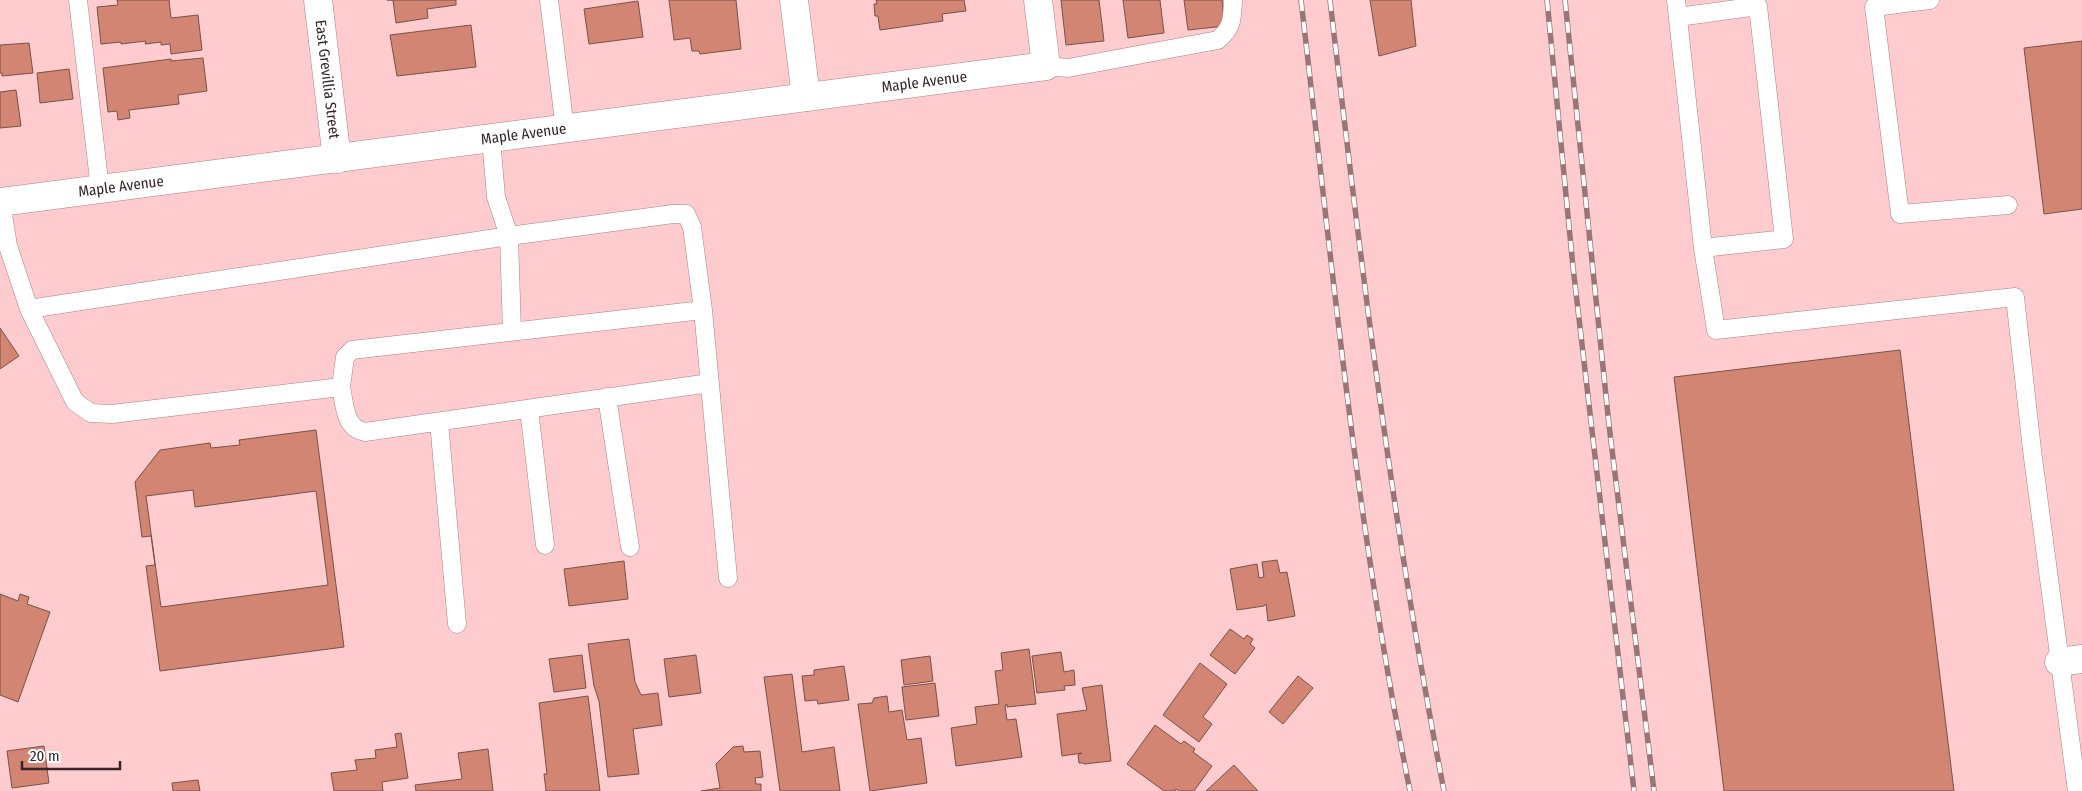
<svg xmlns="http://www.w3.org/2000/svg" width="2082" height="791" viewBox="0 0 2082 791" font-family="'Fira Sans Condensed',sans-serif">
<rect width="100%" height="100%" fill="#fecccf"/>
<path fill="#d28573" stroke="#795147" fill-rule="evenodd" d="M117,0H169L171,18L198,15L202,50L171,54L170,44L161,45V42L145,44L146,41L121,44V42L101,44L97,7L118,5Z
M387,0H456V5L427,9L428,18L396,23L393,0Z
M669,0H736L741,49L700,54L699,51H692L690,38L674,40Z
M876,0H964L966,11L942,14L943,21L880,30L878,16H875L874,4H877Z
M1061,0H1099L1104,41L1066,45Z
M1123,0H1160L1164,33L1128,38Z
M1184,0H1222L1225,26L1188,30Z
M1370,0H1411L1416,46L1379,56Z
M638,1L643,37L589,44L584,9Z
M471,25L476,67L397,76L390,35Z
M2082,41V209L2044,214L2024,48Z
M29,43L33,73L2,76V73H0V45Z
M203,58L207,91L178,95L179,104L129,110L130,118L118,120L117,111L108,112L103,68L171,59V61Z
M69,69L73,99L40,103L37,73Z
M16,90L21,126L0,128V92Z
M0,328L19,356L0,369Z
M1900,350L1954,791H1724L1674,377Z
M316,430L344,647L160,671L146,566L155,565L151,536L142,537L135,482L160,450L210,443L211,448L240,445L239,440ZM193,490L195,507L316,491L328,585L161,607L146,496Z
M1277,560L1280,573L1287,572L1295,616L1268,621L1266,604L1264,606L1237,610L1230,569L1257,564L1259,578L1264,577L1262,562Z
M624,561L628,599L569,606L564,569Z
M0,594L18,601L20,594L29,597L27,604L50,612L18,702L0,695Z
M1230,629L1244,639L1247,635L1253,639L1250,644L1255,648L1235,674L1210,655Z
M629,639L635,682L641,695L658,693L662,725L633,729L639,774L608,777L599,701L594,686L588,644Z
M1029,649L1036,704L1007,707V704L1005,705L1007,720L1016,719L1022,757L956,766L951,728L977,724L975,707L999,704L995,671L1003,670L1001,653Z
M1061,652L1064,672L1074,670L1075,685L1064,686L1065,690L1037,693L1032,656Z
M582,655L586,688L554,692L549,659Z
M696,655L701,693L669,697L664,659Z
M930,656L933,681L904,685L901,660Z
M1200,663L1227,684L1203,717L1212,724L1199,742L1163,715Z
M844,666L849,700L818,704L817,700L805,701L802,676L814,675V670Z
M792,674L802,752L834,747L840,791H780L764,677Z
M1298,676L1313,688L1283,724L1269,712Z
M935,683L939,716L906,720L902,687Z
M1102,685L1111,761L1084,764L1083,763H1079L1078,755L1082,753L1062,756L1057,714L1087,710L1082,688Z
M588,696L600,791H546L544,774H547L539,703Z
M887,696L889,712L902,710L907,740L921,738L927,783L870,791L858,704L872,703L874,698Z
M1155,725L1181,744L1184,741L1195,749L1193,752L1212,766L1194,791H1179L1176,789L1175,791H1164L1127,764Z
M401,733L408,778L382,782L383,791H334L331,773L357,770L355,760L376,758L375,750L397,747L395,734Z
M44,746L49,783L12,788L7,751Z
M743,746L744,752L760,751L763,777L755,778L756,784H761V791H701L720,788L716,764L733,747Z
M488,749L493,791H416L415,785L462,779L458,753Z
M1234,765L1258,791H1206Z
M198,780L200,791H173L172,783Z"/>
<g fill="none" stroke-linecap="round" stroke-linejoin="round">
<defs>
<path id="lane" d="M78,0L100,189
M549,0L565,129
M1676,0L1703,248L1716,330L2015,297L2032,450L2077,791
M1930,0L1874,7L1900,214L2008,205
M1678,17L1758,6L1784,239L1703,248
M1046,66L1068,68L1218,40C1233,27 1232,19 1233,0
M491,138L496,197L509,236L673,214H686L692,227L703,310L728,578
M1,202L8,246L29,309L75,402L91,413L112,414L341,387C345,405 344,428 365,432L710,383
M29,309L509,236L512,332
M341,387L345,357L352,350L703,310
M607,397L630,547
M529,409L545,545
M439,422L457,624"/>
<g id="street">
<path id="s1" d="M318,0L337,159"/>
<path d="M794,0L806,97"/>
<path id="s2" d="M0,202L1046,66L1038,0"/>
<path d="M2059,662L2082,659"/>
</g>
</defs>
<use href="#lane" stroke="#ad7f82" stroke-width="19"/>
<use href="#street" stroke="#ad7f82" stroke-width="29"/>
<use href="#lane" stroke="#fff" stroke-width="18"/>
<use href="#street" stroke="#fff" stroke-width="28"/>
<defs>
<path id="rail" d="M1301,0C1332,264 1357,530 1410,791
M1330,0C1361,265 1393,529 1444,791
M1547,0L1573,267L1634,791
M1565,0L1609,425L1654,791"/>
</defs>
<use href="#rail" stroke="#987678" stroke-width="5.5"/>
<use href="#rail" stroke="#fcfcfc" stroke-width="4" stroke-dasharray="11" stroke-linecap="butt"/>
</g>
<g text-anchor="middle" stroke-width="4.5" stroke-linejoin="round" paint-order="stroke">
<g font-size="15" fill="#362325" stroke="#fcfcfc">
<text dy="5" stroke="none"><textPath href="#s1" startOffset="80">East Grevillia Street</textPath></text>
<text dy="5" stroke="none"><textPath href="#s2" startOffset="932">Maple Avenue</textPath></text>
<text dy="5" stroke="none"><textPath href="#s2" startOffset="528">Maple Avenue</textPath></text>
<text dy="5" stroke="none"><textPath href="#s2" startOffset="122">Maple Avenue</textPath></text>
</g>
</g>
<path d="M22 761v8h98v-8" fill="none" stroke="#362325" stroke-width="2.5"/>
<text x="30" y="761" font-size="15" fill="#362325" stroke="#fcfcfc" stroke-width="4" paint-order="stroke">20 m</text>
</svg>
